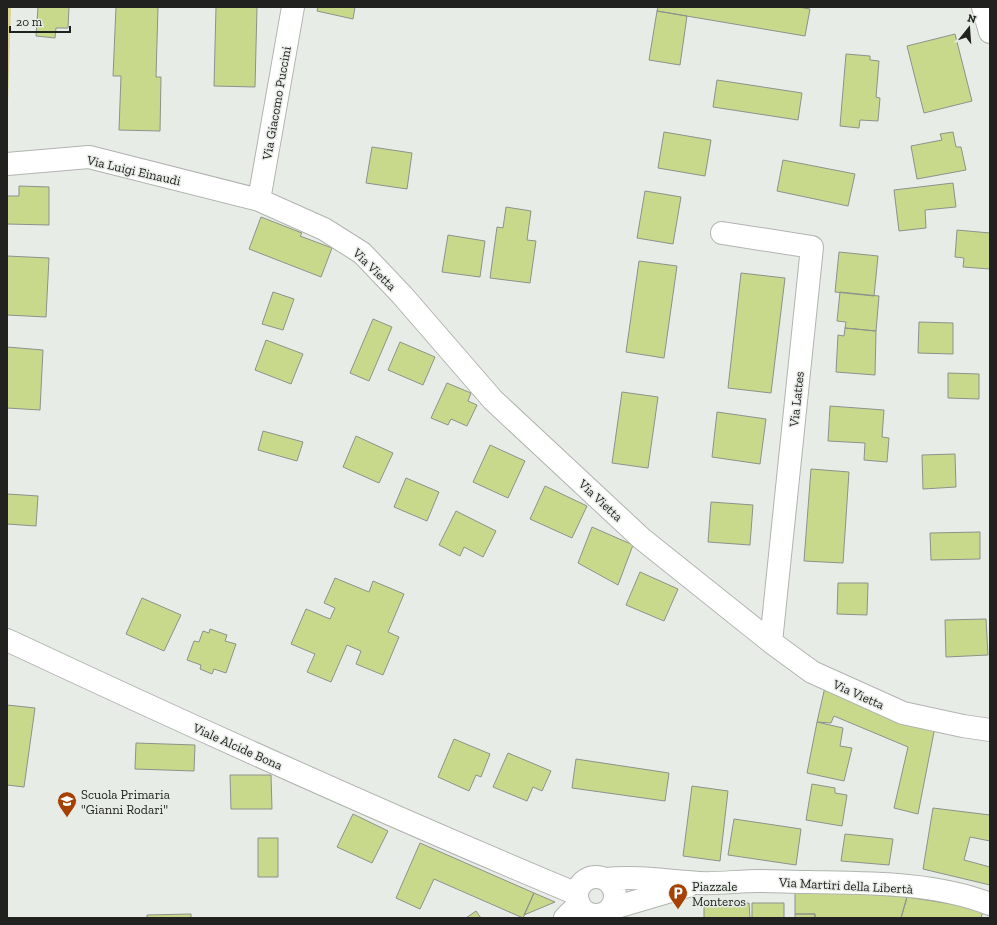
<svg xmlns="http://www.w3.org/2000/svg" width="997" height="925" viewBox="0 0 997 925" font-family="'Zilla Slab',serif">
<rect width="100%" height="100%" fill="#e8ece7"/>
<path fill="#dcd18e" d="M7,7H11L8,103L7,102Z"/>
<path fill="#c9d98c" stroke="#8f918b" d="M38,7H69L68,28H56L55,38L36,36Z
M116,7H158L156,77H161L160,131L119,130L121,76H113Z
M216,7H257L255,87L214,86Z
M318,7H355L353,19L317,11Z
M658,7H798L810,9L805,36L657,11Z
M657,11L687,16L680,65L649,60Z
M955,34L972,101L924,113L907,46Z
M846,54L870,56V60L879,61L876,97L880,98L878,121L860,120L859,128L840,126Z
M717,80L802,93L798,120L713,107Z
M664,132L711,140L705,176L658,168Z
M953,132L956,147H961L966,170L917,179L911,146L942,140L940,134Z
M372,147L412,153L407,189L366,183Z
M783,160L855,174L848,206L777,191Z
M953,183L956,207L925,210L926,228L899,231L894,190Z
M19,186L49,187V225L7,224V196H19Z
M645,191L681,197L673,244L637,238Z
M506,207L531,211L527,240L536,241L530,283L490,278L497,227L503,228Z
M261,217L302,233L300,236L332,248L321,277L249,249Z
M957,230L990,233V269L963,267L964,258L955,257Z
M448,235L485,241L480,277L442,272Z
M839,252L878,256L874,296L835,292Z
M7,256L49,258L46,317L7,315Z
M639,261L677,266L664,358L626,352Z
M741,273L785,278L771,393L728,388Z
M273,292L294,299L283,330L262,324Z
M840,292L879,296L876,331L845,328L846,322L837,321Z
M373,319L392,327L369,381L350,373Z
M919,322L953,323V354L918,353Z
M845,328L876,331L875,375L836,372L838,335L844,336Z
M266,340L303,354L291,384L255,370Z
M400,342L435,357L423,385L388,370Z
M7,347L43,350L40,410L7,408Z
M948,373L979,374V399L948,398Z
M447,383L471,393L468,401L477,405L467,426L451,419L448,425L431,418Z
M622,392L658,397L648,468L612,463Z
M830,406L884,410L882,437L889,438L887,462L864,460L865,443L828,441Z
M717,412L766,419L760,464L712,457Z
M263,431L303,442L297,461L258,450Z
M356,436L393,453L379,483L343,467Z
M490,445L525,461L508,498L473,482Z
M955,454L956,487L923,489L922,455Z
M811,469L849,472L843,563L804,561Z
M406,478L439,492L427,521L394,507Z
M545,486L587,506L572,538L530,519Z
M7,494L38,496L36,526L7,524Z
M711,502L753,505L750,545L708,542Z
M456,511L496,531L483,557L464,547L460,556L439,545Z
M592,527L633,545L618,585L578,563Z
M980,532V559L931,560L930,533Z
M640,572L678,589L664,621L626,605Z
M335,578L369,592L373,581L404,594L388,632L399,637L383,675L356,664L361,651L347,645L331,682L307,672L315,654L291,644L306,609L330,619L335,608L324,603Z
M838,583H868L867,615L837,614Z
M142,598L181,615L164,651L126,634Z
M986,619L988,655L946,657L945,620Z
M210,629L227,635L225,641L236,644L226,673L214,669L212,674L200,669L201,665L187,660L194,641L199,642L203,631L209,633Z
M825,687L935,727L918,814L894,808L908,747L834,716L831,723L817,722Z
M7,705L35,708L24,787L7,785Z
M817,722L843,728L840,746L852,748L844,781L807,773Z
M454,739L490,754L481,777L476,775L469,791L438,777Z
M136,743L195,745L194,771L135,769Z
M508,753L551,771L542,791L533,787L527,801L493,787Z
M576,759L669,773L665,801L572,788Z
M230,775H271L272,809H231Z
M812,784L835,788V793L847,795L842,826L806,820Z
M692,786L728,791L720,861L683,856Z
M933,808L990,815V841L970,837L964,860L990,867V885L923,869Z
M353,814L388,831L372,863L337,847Z
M734,819L801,829L796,865L728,855Z
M845,834L893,839L889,865L841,861Z
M258,838H278V877H258Z
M420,843L534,893L523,918L434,879L420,909L396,898Z
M795,889L907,897L901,918H815V914H795Z
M534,893L555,902L524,915Z
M907,897L984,909L981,918H901Z
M749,903L750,918H704V904Z
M752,903H784V918H752Z
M476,911L481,918H466Z
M191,914V918H147V915Z
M795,914H815V918H795Z"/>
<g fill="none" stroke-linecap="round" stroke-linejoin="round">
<defs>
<path id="minor" d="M7,164L89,157L259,200L324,229L362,253L402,295L493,400L641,538L771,642L812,672L903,713L963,726L990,730
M259,200L293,7
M722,233L812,247L771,642
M565,918L579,904
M590,918L601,915"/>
<path id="tertiary" d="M983,7L990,32
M7,640C195,728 385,814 577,894
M577 896a19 19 0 1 1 38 0a19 19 0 1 1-38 0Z
M605,879C639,876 666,881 699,883C719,884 739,881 759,881C775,881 792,882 808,882C867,883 934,882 990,904
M610,909L688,886"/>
</defs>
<use href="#minor" stroke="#b0b4af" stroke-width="24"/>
<use href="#tertiary" stroke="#b0b4af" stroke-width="24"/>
<use href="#minor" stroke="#fff" stroke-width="22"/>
<use href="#tertiary" stroke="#fff" stroke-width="22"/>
</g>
<defs>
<symbol id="school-pin" viewBox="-11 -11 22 30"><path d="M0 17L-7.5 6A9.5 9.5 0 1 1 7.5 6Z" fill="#a44103" stroke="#e8ece7"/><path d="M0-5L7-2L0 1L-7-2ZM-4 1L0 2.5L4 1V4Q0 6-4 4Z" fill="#fff"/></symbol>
<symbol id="parking-pin" viewBox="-11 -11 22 30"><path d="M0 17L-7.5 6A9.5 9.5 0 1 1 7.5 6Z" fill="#a44103" stroke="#e8ece7"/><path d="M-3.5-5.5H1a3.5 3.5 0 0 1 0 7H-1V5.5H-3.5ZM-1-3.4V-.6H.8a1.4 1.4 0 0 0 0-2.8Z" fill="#fff"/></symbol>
</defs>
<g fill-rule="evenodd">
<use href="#school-pin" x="56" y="790" width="22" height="30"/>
<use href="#parking-pin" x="667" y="882" width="22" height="30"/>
</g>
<g text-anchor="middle" stroke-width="3" stroke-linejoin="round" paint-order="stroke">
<g font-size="13" fill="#212220" stroke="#e8ece7">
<text transform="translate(276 103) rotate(-80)" y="5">Via Giacomo Puccini</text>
<text transform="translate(134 170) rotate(13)" y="5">Via Luigi Einaudi</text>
<text transform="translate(375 269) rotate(44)" y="5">Via Vietta</text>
<text transform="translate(796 399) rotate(-84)" y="5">Via Lattes</text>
<text transform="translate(601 500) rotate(43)" y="5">Via Vietta</text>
<text transform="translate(859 694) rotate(24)" y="5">Via Vietta</text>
<text transform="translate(238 746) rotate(24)" y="5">Viale Alcide Bona</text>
<text transform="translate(846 885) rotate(3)" y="5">Via Martiri della Libertà</text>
</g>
<g font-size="13" fill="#212220" stroke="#e8ece7" text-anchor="start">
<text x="81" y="799">Scuola Primaria<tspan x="81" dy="15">"Gianni Rodari"</tspan></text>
<text x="692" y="891">Piazzale<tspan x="692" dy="15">Monteros</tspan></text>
</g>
</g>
<rect width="997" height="925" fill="none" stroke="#212220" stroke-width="16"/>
<g transform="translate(969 28) rotate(17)" stroke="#e8ece7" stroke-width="3" paint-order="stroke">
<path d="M0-3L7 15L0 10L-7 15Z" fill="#212220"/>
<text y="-6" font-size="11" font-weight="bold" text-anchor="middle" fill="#212220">N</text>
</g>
<path d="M10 26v6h60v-6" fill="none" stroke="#212220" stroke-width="2"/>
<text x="16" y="26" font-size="12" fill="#212220" stroke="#e8ece7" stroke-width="3" paint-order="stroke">20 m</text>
</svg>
